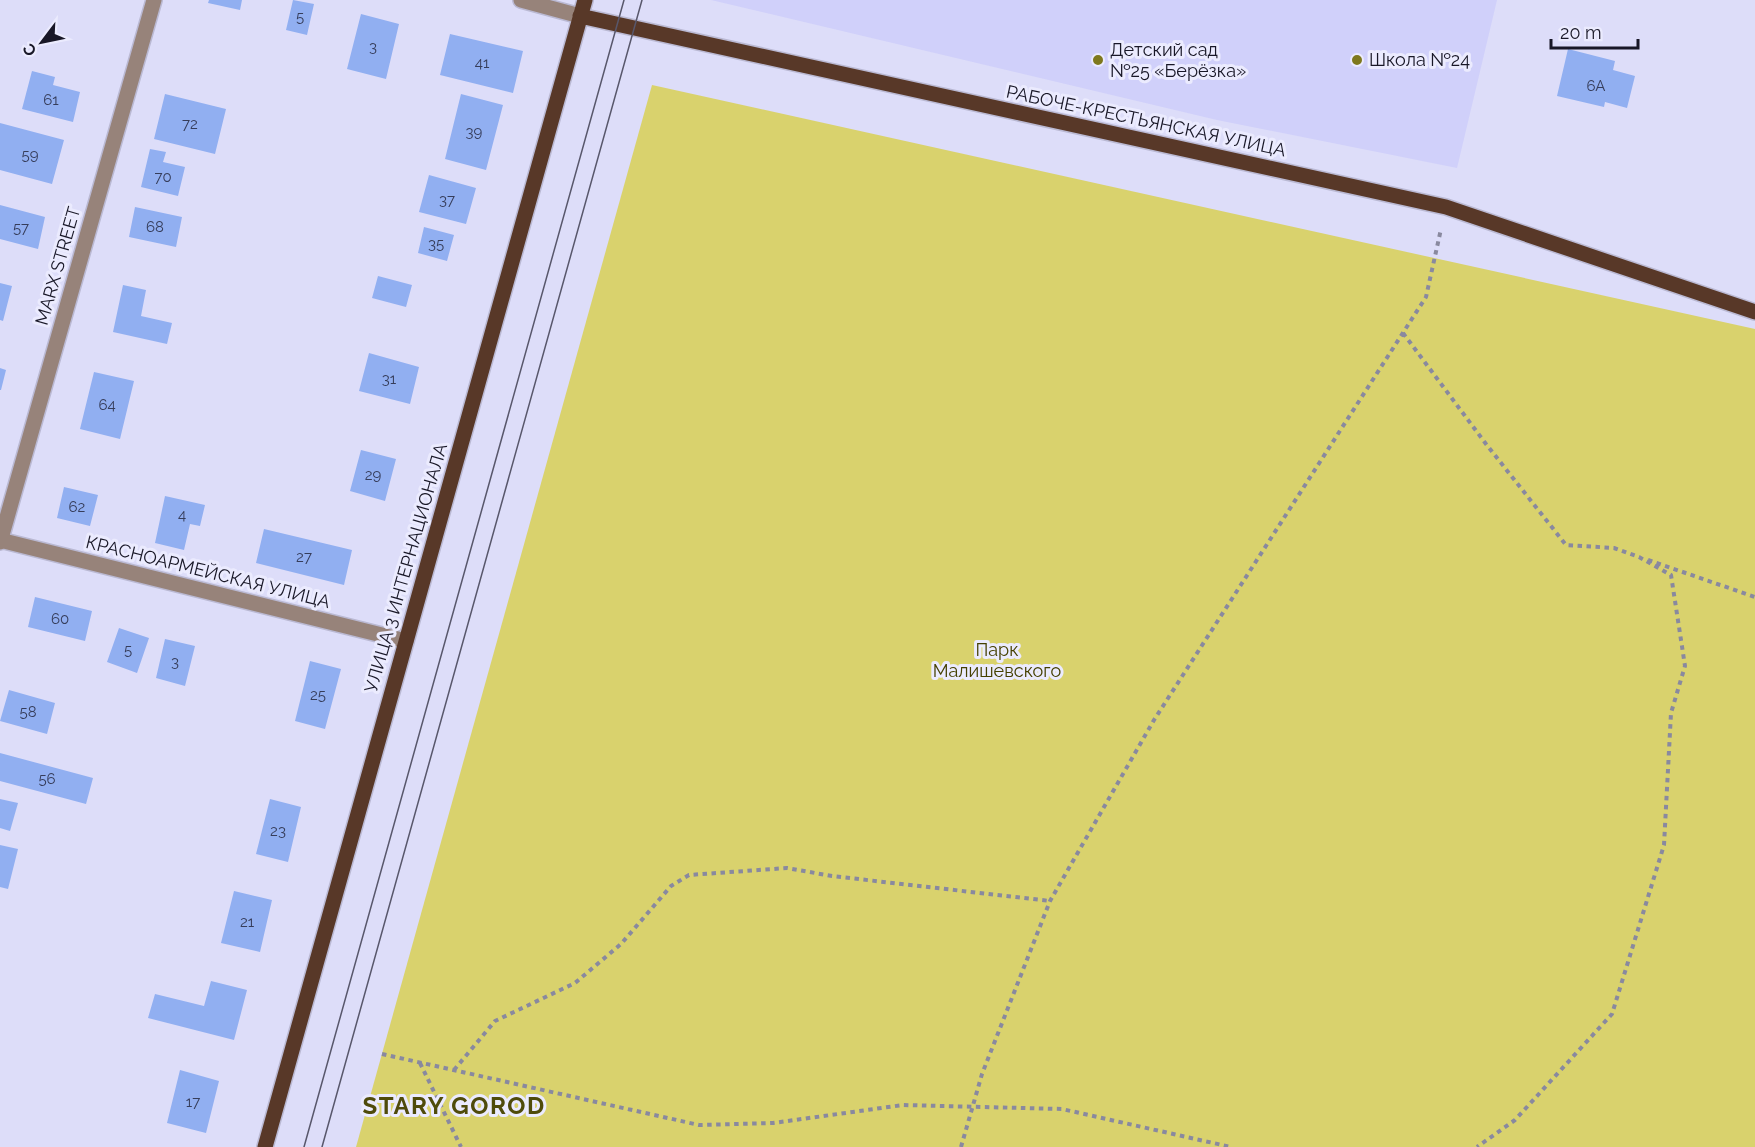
<svg xmlns="http://www.w3.org/2000/svg" width="1755" height="1147" viewBox="0 0 1755 1147" font-family="Raleway,sans-serif">
<rect width="100%" height="100%" fill="#ddddf9"/>
<path fill="#d0d0fa" d="M711,0H1497L1457,168L1217,120Z"/>
<path fill="#d9d26d" d="M652,85L1755,329V1147H356Z"/>
<path fill="#91aff1" d="M209,0H242L240,10L208,3Z
M293,0L314,4L307,35L286,30Z
M361,14L399,24L386,79L347,69Z
M450,34L523,51L513,93L440,75Z
M1568,49L1615,61L1613,70L1635,76L1627,108L1605,102L1604,107L1557,96Z
M32,71L55,77L53,85L80,92L73,122L22,109Z
M165,94L226,109L215,154L154,139Z
M461,94L503,105L486,170L445,159Z
M0,123L64,140L52,184L0,170Z
M150,149L166,152L163,162L185,167L178,196L141,187Z
M429,175L476,188L466,224L419,212Z
M0,205L45,217L38,249L0,239Z
M135,207L182,217L176,247L129,237Z
M424,227L454,235L447,261L418,253Z
M378,276L412,285L406,307L372,298Z
M0,283L12,286L3,321L0,320Z
M123,285L146,290L141,316L172,323L167,344L113,332Z
M369,353L419,367L410,404L359,391Z
M0,368L6,370L1,390H0Z
M94,372L134,381L120,439L80,429Z
M361,450L396,459L385,501L350,491Z
M64,487L98,495L90,526L57,518Z
M165,496L205,505L200,526L190,524L184,550L155,543Z
M264,529L352,550L344,585L256,563Z
M35,597L92,611L85,641L28,627Z
M119,628L149,638L137,673L107,662Z
M165,639L195,646L185,686L156,678Z
M310,661L341,669L325,729L295,721Z
M9,690L55,703L47,734L0,721Z
M0,753L93,778L86,804L0,781Z
M0,799L18,803L10,831L0,828Z
M270,799L301,807L288,862L256,854Z
M0,845L18,849L8,889L0,887Z
M234,891L272,900L260,952L221,943Z
M211,981L247,990L234,1040L148,1018L155,994L204,1006Z
M180,1070L219,1081L206,1133L167,1123Z"/>
<g fill="none" stroke-linecap="round" stroke-linejoin="round">
<defs>
<path id="minor" d="M521,0L580,16
M0,540L406,641
M0,542L154,0"/>
<path id="major" d="M580,16L1446,207L1755,312
M265,1147L585,0"/>
</defs>
<use href="#minor" stroke="#bab9d3" stroke-width="18"/>
<use href="#major" stroke="#bab9d3" stroke-width="18"/>
<path stroke="#89899f" stroke-width="4" stroke-dasharray="4.5 4.5" stroke-linecap="butt" d="M1403,333L1486,444L1566,545L1614,548L1639,557L1671,575L1685,666L1671,713L1664,845L1612,1014L1515,1120L1477,1147
M1648,560L1755,597
M382,1054L699,1125L773,1123L903,1105L1062,1109L1231,1147
M420,1063L461,1147
M454,1070L495,1021L575,983L621,944L671,886L689,875L787,868L832,876L1050,901
M961,1147L982,1074L1050,901L1154,720L1426,297L1441,229"/>
<use href="#minor" stroke="#97837a" stroke-width="15"/>
<use href="#major" stroke="#583828" stroke-width="15"/>
<path stroke="#58576b" stroke-width="1.5" d="M304,1147L624,0
M322,1147L642,0"/>
</g>
<g fill="#7e781d" stroke="#ebebfe" stroke-width="2">
<circle cx="1098" cy="60" r="6"/>
<circle cx="1357" cy="60" r="6"/>
</g>
<g text-anchor="middle" stroke-width="6" stroke-linejoin="round" paint-order="stroke">
<g font-size="15" fill="#363d5a">
<text x="300" y="22">5</text>
<text x="373" y="52">3</text>
<text x="482" y="68">41</text>
<text x="1596" y="91">6А</text>
<text x="51" y="105">61</text>
<text x="190" y="129">72</text>
<text x="474" y="137">39</text>
<text x="30" y="160">59</text>
<text x="163" y="182">70</text>
<text x="447" y="205">37</text>
<text x="155" y="232">68</text>
<text x="21" y="233">57</text>
<text x="436" y="249">35</text>
<text x="389" y="384">31</text>
<text x="107" y="410">64</text>
<text x="373" y="480">29</text>
<text x="77" y="512">62</text>
<text x="182" y="520">4</text>
<text x="304" y="562">27</text>
<text x="60" y="624">60</text>
<text x="128" y="655">5</text>
<text x="175" y="667">3</text>
<text x="318" y="700">25</text>
<text x="28" y="717">58</text>
<text x="47" y="784">56</text>
<text x="278" y="836">23</text>
<text x="247" y="927">21</text>
<text x="193" y="1107">17</text>
</g>
<g font-size="18" fill="#181727" stroke="#ebebfe" text-anchor="start">
<text x="1110" y="56">Детский сад<tspan x="1110" dy="21">№25 «Берёзка»</tspan></text>
<text x="1369" y="66">Школа №24</text>
</g>
<g font-size="18" fill="#181727" stroke="#ebebfe">
<text transform="translate(1146 121) rotate(12)" y="6">РАБОЧЕ-КРЕСТЬЯНСКАЯ УЛИЦА</text>
<text transform="translate(58 266) rotate(-74)" y="6">MARX STREET</text>
<text transform="translate(406 568) rotate(-74)" y="6">УЛИЦА 3 ИНТЕРНАЦИОНАЛА</text>
<text transform="translate(208 572) rotate(14)" y="6">КРАСНОАРМЕЙСКАЯ УЛИЦА</text>
</g>
<g font-size="18" fill="#454000" stroke="#ebebfe">
<text x="997" y="656">Парк<tspan x="997" dy="21">Малишевского</tspan></text>
</g>
<g font-size="24" font-weight="bold" letter-spacing="1.5" fill="#4f4b0b" stroke="#ebebfe">
<text x="454" y="1114">STARY GOROD</text>
</g>
</g>
<g transform="translate(42 42) rotate(238)" stroke="#ebebfe" stroke-width="4.5" paint-order="stroke">
<path d="M0-4.5L10 22L0 15L-10 22Z" fill="#181727"/>
<text y="-9" font-size="16" font-weight="bold" text-anchor="middle" fill="#181727">С</text>
</g>
<path d="M1551 39v9h87v-9" fill="none" stroke="#181727" stroke-width="3"/>
<text x="1560" y="39" font-size="18" fill="#181727" stroke="#ebebfe" stroke-width="4.5" paint-order="stroke">20 m</text>
</svg>
